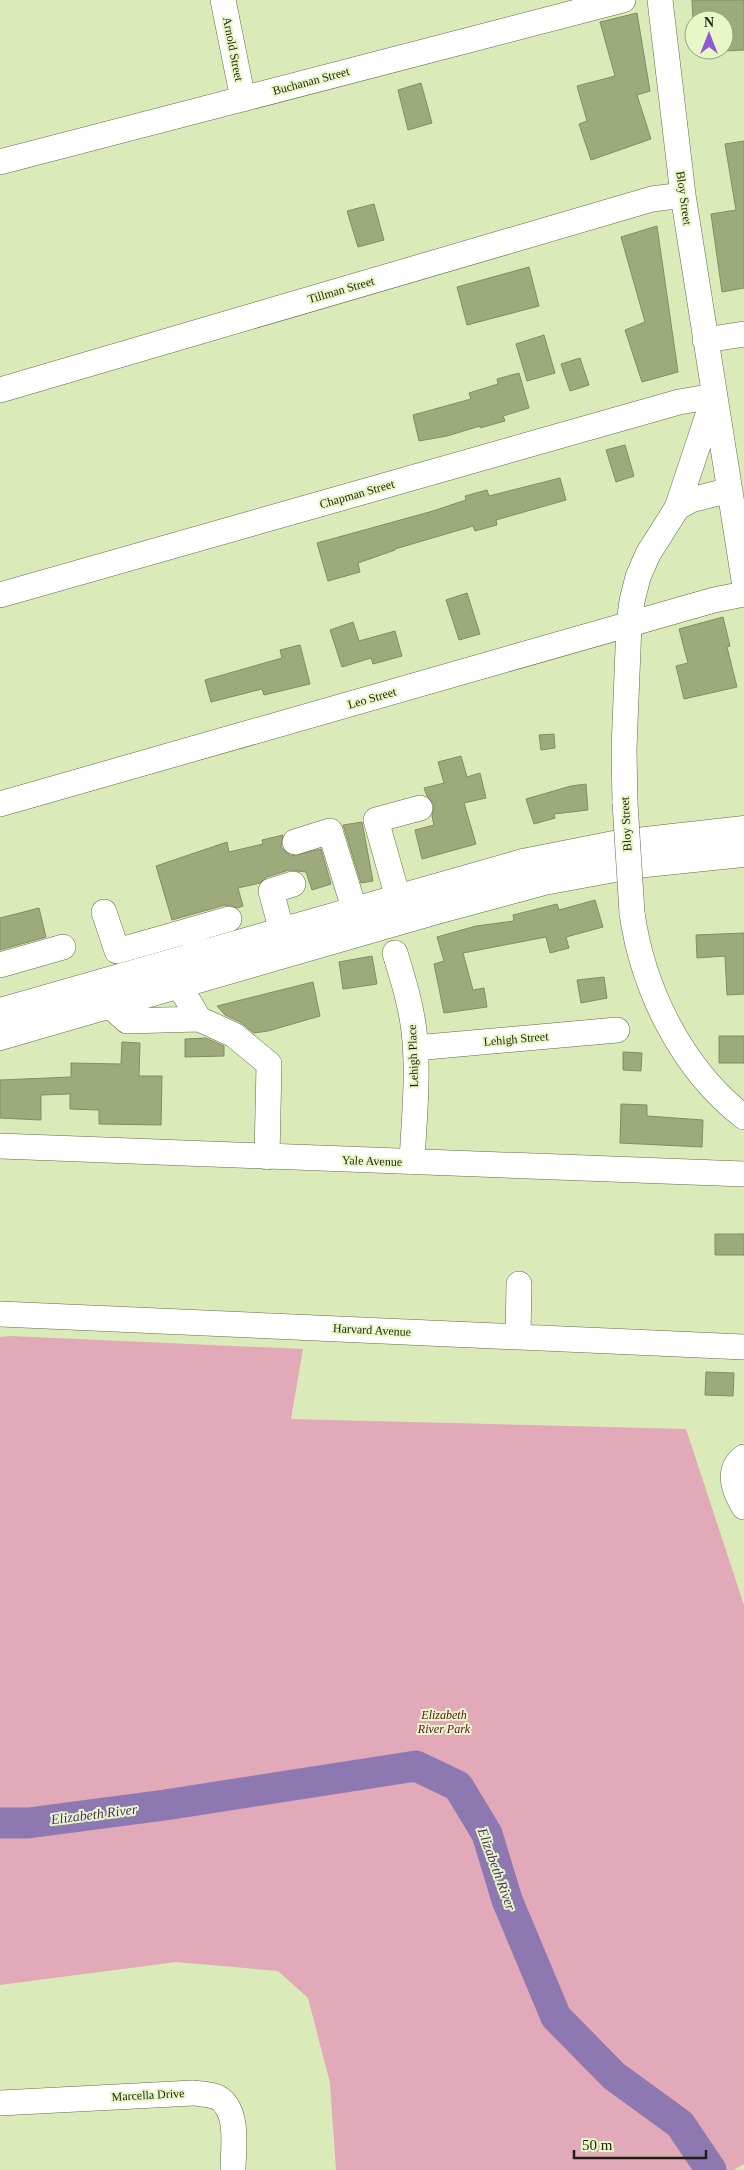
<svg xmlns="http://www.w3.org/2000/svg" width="744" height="2170" viewBox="0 0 744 2170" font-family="Georgia,serif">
<rect width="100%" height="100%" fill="#dbeab9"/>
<path fill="#e2a9b8" d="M10,1336L303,1349L291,1419L686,1429L744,1605V2164L734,2170H336L330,2083L308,1998L278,1971L176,1962L0,1985V1337Z"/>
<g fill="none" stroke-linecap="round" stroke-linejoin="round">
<path stroke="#8e78b2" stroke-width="31" d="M0,1823H28L165,1805L416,1766L458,1786L487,1834L507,1900L556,2017L614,2076L680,2124L711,2170"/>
</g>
<path fill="#9dab7c" stroke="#818e61" d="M692,0H744V50L724,51V20H693Z
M637,13L650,91L637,95L651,139L591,160L579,124L587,121L577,86L615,76L600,22Z
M421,83L432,123L408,130L398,90Z
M744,141V288L722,292L711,214L736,210L725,144Z
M374,204L384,240L358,247L347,211Z
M657,226L678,372L642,382L625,330L645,322L621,237Z
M529,267L539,306L467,325L457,287Z
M544,335L555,373L527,381L516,344Z
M580,358L589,385L570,391L561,364Z
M519,373L529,408L503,416L505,421L480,428V426L447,436L419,441L413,415L471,399L469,393L498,384L497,379Z
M625,445L634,476L616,482L606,450Z
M560,478L566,500L496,520L497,525L475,531L473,526L395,549V550L358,563L360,572L328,581L317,543L433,511L466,500L465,496L487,490L489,496Z
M467,593L480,634L459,640L446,600Z
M723,617L730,646L727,647L737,687L684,699L676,666L688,663L679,629Z
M353,622L359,641L395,631L402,656L373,664L371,658L342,667L330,630Z
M300,645L310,684L264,695L262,689L211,702L205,680L282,658L280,650Z
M554,734L555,748L541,750L539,735Z
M461,756L467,777L480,773L486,798L464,803L476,844L422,859L415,830L434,825L432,816L434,805L427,796L424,788L444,783L438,762Z
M586,784L588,810L554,814L555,818L534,824L526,799L571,786Z
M362,822L373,881L361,883L343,825Z
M283,835L281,847L291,856L321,849L331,884L312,890L306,872L289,870L267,877L260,883L238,888L243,906L237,908L225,905L172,920L156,866L227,842L229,852L263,844L262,840Z
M595,900L603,927L566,937L569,948L550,953L546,937L463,953L473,990L484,988L487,1007L444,1013L434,964L444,961L437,937L476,926L514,921L513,915L557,904L559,910Z
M39,908L46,937L0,950V918Z
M744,933V994L727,995L725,956L697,958L696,935Z
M372,956L377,984L343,989L339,962Z
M604,977L607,998L581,1003L577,980Z
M313,982L320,1016L268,1031L254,1033L240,1022L225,1015L217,1006Z
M719,1036H744V1063H719Z
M206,1038L224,1046V1056L185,1057V1039Z
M122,1042L140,1043L139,1076H162L161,1125L99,1124V1110L70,1109V1094L41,1095V1120L0,1118V1080L71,1077V1063L121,1064Z
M623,1052L642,1053L641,1071L623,1070Z
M621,1104L647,1105V1116L703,1120L702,1147L620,1143Z
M715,1234H744V1255H715Z
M706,1372L734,1373L733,1396L705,1395Z"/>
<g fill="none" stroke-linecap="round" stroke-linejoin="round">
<defs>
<path id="minor" d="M223,0L243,99
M660,0L683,195L744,580
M0,162L623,0
M705,340L744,334
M0,390L652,199L683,195
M677,508L691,500L730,490
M0,595L679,402L714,396
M625,803L624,749L629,624L632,601L638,577L648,554L677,508L712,403
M0,804L714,600L744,594
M295,842L330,831L355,911
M398,898L376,820L420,808
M104,912L117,951L191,930L199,955
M632,913C643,990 682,1069 744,1117
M191,930L229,919
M282,932L271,891L293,884
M395,953C403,979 411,1005 414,1031C419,1074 414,1119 412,1162
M0,965L63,947
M179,985L199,1019
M109,1005L127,1021L199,1019L234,1035L269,1064L267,1157
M415,1048L617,1030
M0,1146L744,1174
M0,1314L744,1347
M518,1337L519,1284
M744,1457C726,1470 734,1491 744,1507
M0,2103L193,2093C200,2094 210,2094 217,2097C240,2109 233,2149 233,2170"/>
<path id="highway" d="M0,1012L523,863L619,844L744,830
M0,1036L440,909L544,881L636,864L744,853"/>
</defs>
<use href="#minor" stroke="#606c40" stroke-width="26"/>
<use href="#highway" stroke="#606c40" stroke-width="29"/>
<use href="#minor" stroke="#fff" stroke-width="25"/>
<use href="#highway" stroke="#fff" stroke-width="28"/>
<defs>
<path id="minor-bridge" d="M625,803L632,913"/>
</defs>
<use href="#minor-bridge" stroke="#606c40" stroke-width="26" stroke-linecap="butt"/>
<use href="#minor-bridge" stroke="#fff" stroke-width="25"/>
</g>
<g text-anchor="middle" stroke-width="4" stroke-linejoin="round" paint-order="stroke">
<g font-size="12" fill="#1d2210" stroke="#e8f7c6">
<text transform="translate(233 49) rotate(79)" y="4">Arnold Street</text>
<text transform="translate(311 81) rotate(-15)" y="4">Buchanan Street</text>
<text transform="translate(684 198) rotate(82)" y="4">Bloy Street</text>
<text transform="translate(341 290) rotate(-16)" y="4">Tillman Street</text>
<text transform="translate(357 494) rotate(-16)" y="4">Chapman Street</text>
<text transform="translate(372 698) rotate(-16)" y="4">Leo Street</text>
<text transform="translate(626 824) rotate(-93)" y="4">Bloy Street</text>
<text transform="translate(516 1039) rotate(-5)" y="4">Lehigh Street</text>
<text transform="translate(413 1056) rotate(-92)" y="4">Lehigh Place</text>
<text transform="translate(372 1161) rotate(2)" y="4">Yale Avenue</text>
<text transform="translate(372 1330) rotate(3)" y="4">Harvard Avenue</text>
<text transform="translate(148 2095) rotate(-3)" y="4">Marcella Drive</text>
</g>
<g font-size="12" font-style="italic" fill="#5f092f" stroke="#e8f7c6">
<text x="444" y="1719">Elizabeth<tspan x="444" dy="14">River Park</tspan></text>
</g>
<g font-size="14" font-style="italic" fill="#4f2f77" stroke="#e8f7c6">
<text transform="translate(94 1814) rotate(-7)" y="5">Elizabeth River</text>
<text transform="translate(497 1869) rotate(70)" y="5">Elizabeth River</text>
</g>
</g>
<g transform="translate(709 35)"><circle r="24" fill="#e8f7c6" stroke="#97a27d"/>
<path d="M0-4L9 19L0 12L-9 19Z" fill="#8e59d1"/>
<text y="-8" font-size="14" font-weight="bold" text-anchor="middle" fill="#1d2210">N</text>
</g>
<path d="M574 2150v8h132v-8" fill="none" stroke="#1d2210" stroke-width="2.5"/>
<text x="582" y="2150" font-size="15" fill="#1d2210" stroke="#e8f7c6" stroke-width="4" paint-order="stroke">50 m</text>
</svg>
